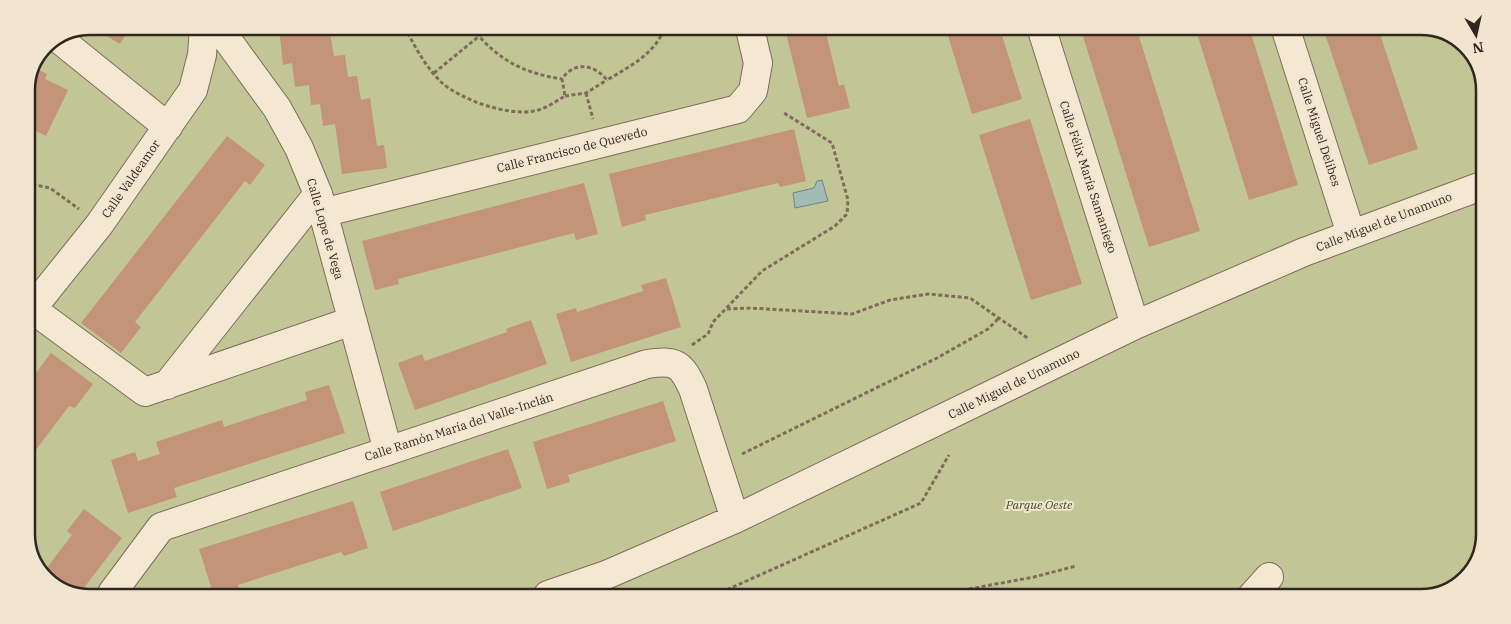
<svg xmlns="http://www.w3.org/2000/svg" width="1511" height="624" viewBox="0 0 1511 624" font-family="'IBM Plex Serif',serif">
<rect width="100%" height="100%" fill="#e8dac1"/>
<path fill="#c2c596" d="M90,26L1445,31L1472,52L1485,86L1480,558L1456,587L1421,598L66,593L39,572L26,538V87L45,45Z"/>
<path fill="#a3bbb3" stroke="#6b887f" d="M822,180L828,201L795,208L793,193L814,188L817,181Z"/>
<path fill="#c3947a" d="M90,26H131L120,44Z
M279,27H329L334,56L345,55L348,77L357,76L361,100L370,98L377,146L384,145L387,168L342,174L335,124L323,126L320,104L311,105L309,85L295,87L292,63L283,65Z
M785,29H825L839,86L844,84L850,108L807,118Z
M946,29H1000L1022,99L972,114Z
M1081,30H1137L1200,231L1149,247Z
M1196,30H1250L1298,185L1249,200Z
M1324,31H1379L1418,149L1369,165Z
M35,68L47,74L45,79L68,90L46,136L26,126V86Z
M1030,119L1082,284L1031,300L979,135Z
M794,129L806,181L780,187L778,183L645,215L646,220L622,227L609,174Z
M227,136L265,165L250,185L245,181L135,322L141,327L121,353L81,323Z
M584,183L598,234L576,240L574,233L398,279L399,284L375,290L362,241Z
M666,278L681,327L571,362L556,314L576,308L577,312L643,291L641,285Z
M531,320L547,364L415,410L398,363L422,354L425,361L507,332L506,329Z
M51,353L93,384L75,408L69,406L26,463V386Z
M329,385L345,433L174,488L177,497L128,513L111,460L135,452L138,461L160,454L156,442L222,420L224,427L307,400L305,392Z
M663,401L676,441L568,475L570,482L547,489L533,442Z
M508,449L522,488L393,531L380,492Z
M353,501L368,548L344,556L341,552L238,585L239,589L226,594L213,593L199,549Z
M84,509L122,538L80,593H66L42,574L72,535L67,531Z"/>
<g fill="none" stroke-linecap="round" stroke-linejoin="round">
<defs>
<path id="minor" d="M218,27L277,108L299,148L318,194L388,451
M1042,30L1135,325
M1286,30L1351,234
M59,39L168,127
M322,213L738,109L753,91L758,63L750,29
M32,309L145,392L352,321
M26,316L99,225L193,90L202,55L204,27
M167,385L318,194
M112,593L161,527L647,364C676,360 681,363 693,389L735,519
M548,595L606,575L735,519L1135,325L1304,252L1484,185
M1251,597L1269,577"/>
</defs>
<use href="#minor" stroke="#806c5a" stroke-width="30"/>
<path stroke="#806c5a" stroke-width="3" stroke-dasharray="4 2.5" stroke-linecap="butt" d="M405,27C414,46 426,67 441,82C461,100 507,116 534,111C545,109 555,102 565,96L562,79C574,61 594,64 607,80C631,66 654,54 665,28
M472,28C497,59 522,73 562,79
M434,73L489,28
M586,93L593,119
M565,96L586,93L607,80
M26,183L50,188L79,209
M727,309L750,308L852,314L890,300L928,294L970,298L1029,339
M692,345L708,334L713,322L762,271L835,226L847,214L848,200L832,143L784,113
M742,454L937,358L988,329L999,318
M715,595L921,503L949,455
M944,596L953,592L1034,577L1076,566"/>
<use href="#minor" stroke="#f4e8d3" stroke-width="28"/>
</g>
<g text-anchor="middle" stroke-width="4" stroke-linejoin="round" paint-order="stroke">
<g font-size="12" fill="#31261d" stroke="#f1e5cf">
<text transform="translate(1319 132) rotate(72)" y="4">Calle Miguel Delibes</text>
<text transform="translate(572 150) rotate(-14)" y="4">Calle Francisco de Quevedo</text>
<text transform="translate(1088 177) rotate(72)" y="4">Calle Félix María Samaniego</text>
<text transform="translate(131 179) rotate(-55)" y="4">Calle Valdeamor</text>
<text transform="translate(1384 222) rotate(-21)" y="4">Calle Miguel de Unamuno</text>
<text transform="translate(325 229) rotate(74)" y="4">Calle Lope de Vega</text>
<text transform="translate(1014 384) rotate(-26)" y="4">Calle Miguel de Unamuno</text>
<text transform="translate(459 427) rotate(-18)" y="4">Calle Ramón María del Valle-Inclán</text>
</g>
<g font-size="12" font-style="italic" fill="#444b26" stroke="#f1e5cf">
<text x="1039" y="509">Parque Oeste</text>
</g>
</g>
<path d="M0 0H1511V624H0ZM90 35H1421A55 55 0 0 1 1476 90V534A55 55 0 0 1 1421 589H90A55 55 0 0 1 35 534V90A55 55 0 0 1 90 35Z" fill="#f1e5cf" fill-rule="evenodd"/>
<path fill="none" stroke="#31261d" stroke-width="2.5" d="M90 35H1421A55 55 0 0 1 1476 90V534A55 55 0 0 1 1421 589H90A55 55 0 0 1 35 534V90A55 55 0 0 1 90 35Z"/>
<g transform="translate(1476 35) rotate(171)" stroke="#f1e5cf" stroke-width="4" paint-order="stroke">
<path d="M0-4L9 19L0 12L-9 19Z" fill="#31261d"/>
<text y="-8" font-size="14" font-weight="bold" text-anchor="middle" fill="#31261d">N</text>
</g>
</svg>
